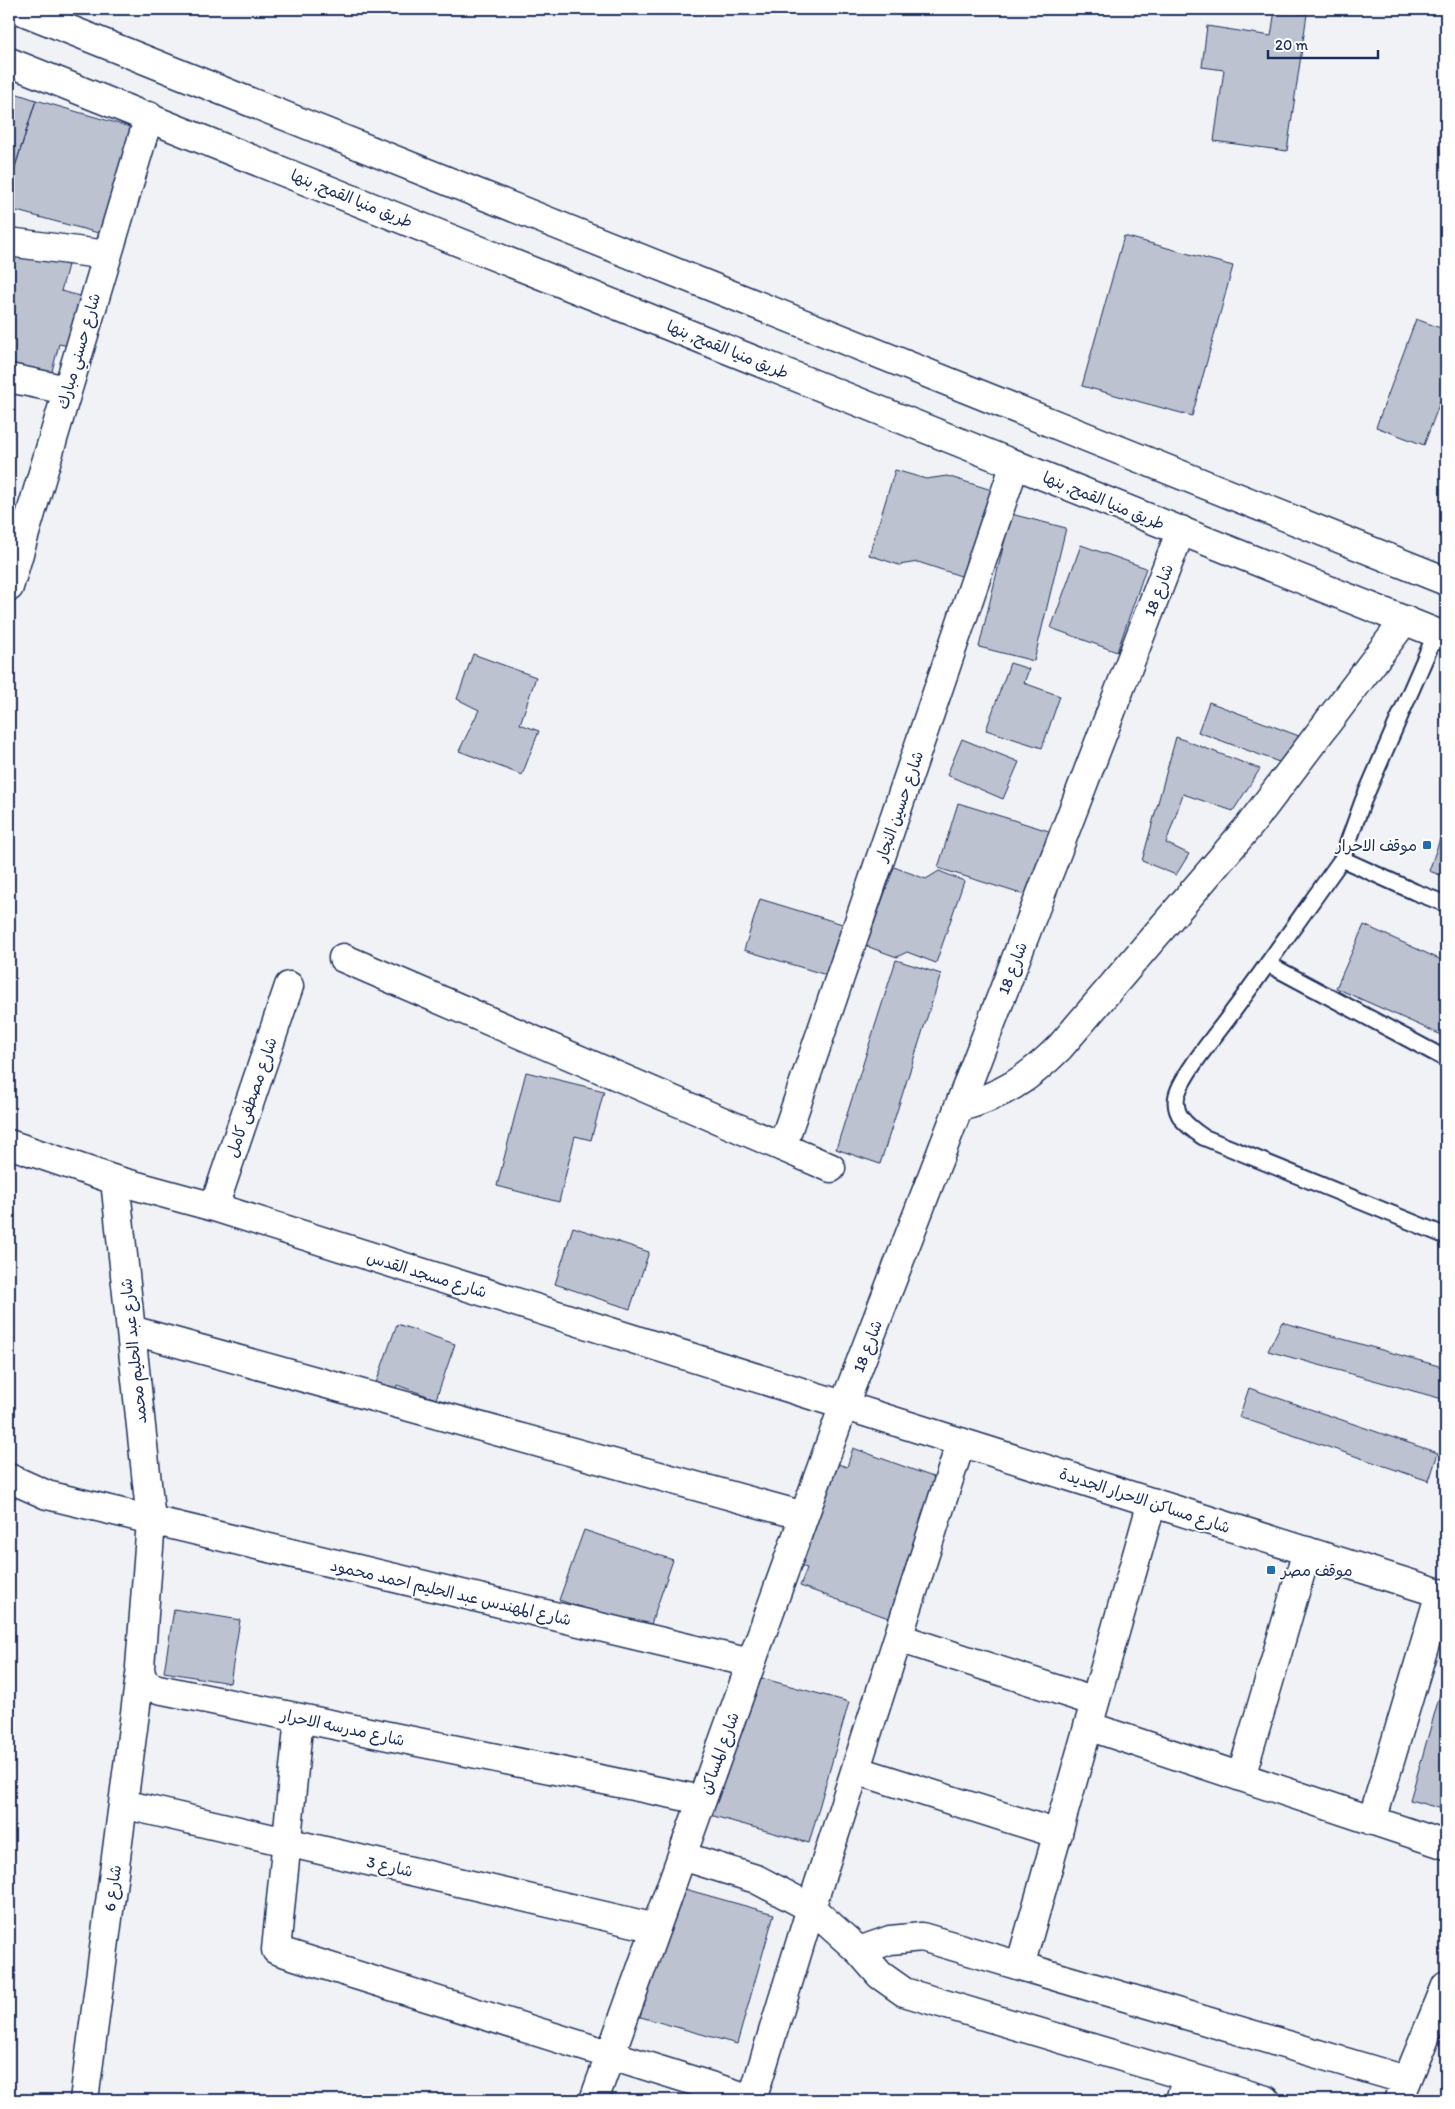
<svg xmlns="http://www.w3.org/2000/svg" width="1455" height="2109" viewBox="0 0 1455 2109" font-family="Itim,'Playpen Sans Arabic',sans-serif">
<rect width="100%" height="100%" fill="#f1f2f5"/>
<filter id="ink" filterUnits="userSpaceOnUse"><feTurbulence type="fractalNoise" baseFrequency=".02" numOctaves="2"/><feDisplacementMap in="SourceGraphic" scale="10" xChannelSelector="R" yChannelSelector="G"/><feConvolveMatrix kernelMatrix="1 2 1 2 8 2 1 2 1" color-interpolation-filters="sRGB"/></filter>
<g filter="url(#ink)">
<path fill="#bcc2d0" stroke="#1b2f5e" d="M1275,10L1307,14L1287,151L1214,141L1224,70L1202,67L1207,26L1271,36Z
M9,91L36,100L9,186Z
M36,100L137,129L106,235L9,209V186Z
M1124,236L1233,266L1192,416L1082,386Z
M9,251L68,265L61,291L87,298L75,347L59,344L49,383L9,374Z
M1416,319L1446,330V386L1424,445L1376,427Z
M895,470L926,479L947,476L995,491L967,578L918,562L899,565L869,555Z
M1011,514L1066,528L1034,661L979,647Z
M1081,545L1146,568L1117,652L1051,628Z
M473,654L536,677L520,724L539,731L522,775L459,751L479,710L457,699Z
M1010,663L1029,669L1024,683L1060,696L1042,748L986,730Z
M1209,702L1299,736L1287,765L1198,732Z
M1176,737L1260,769L1233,811L1183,794L1166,843L1189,854L1176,875L1142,861Z
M962,739L1019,762L1003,799L947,775Z
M958,803L1052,832L1031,897L938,868Z
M1440,839L1446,841V877L1429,871Z
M894,867L926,879L939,871L964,881L936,963L907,952L897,957L866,946Z
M760,899L849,926L833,977L744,950Z
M1364,925L1446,962V1037L1336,988Z
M896,960L941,974L880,1164L836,1149Z
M526,1072L604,1091L591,1140L575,1136L559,1202L497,1186Z
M573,1227L649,1252L630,1309L555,1284Z
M1282,1322L1446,1368V1400L1268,1351Z
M397,1324L455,1344L436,1399L397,1385L395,1390L376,1383Z
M1249,1388L1438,1453L1429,1481L1239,1417Z
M853,1448L944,1481L894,1620L800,1586L807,1568L801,1566L838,1464L847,1467Z
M584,1530L673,1560L649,1630L559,1600Z
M174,1609L240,1620L230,1683L164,1672Z
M1446,1673V1810L1410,1800Z
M750,1675L849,1702L809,1843L710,1815Z
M674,1886L774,1914L737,2044L637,2016Z"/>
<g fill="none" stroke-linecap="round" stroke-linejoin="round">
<defs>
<path id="service" d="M1436,633L1363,801L1342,859L1415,892L1446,904
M1342,859C1306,909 1271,960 1234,1010C1219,1031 1183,1073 1177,1095C1172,1116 1189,1127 1203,1137L1446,1236
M1268,964L1446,1059"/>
<path id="minor" d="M9,242L107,255
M9,378L67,390
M9,587L149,116
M343,958L831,1168
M958,1108C1003,1095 1027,1080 1060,1047L1250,825L1405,620
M9,1144L115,1180L214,1207L1446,1595
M782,1147L1015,464
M115,1180L151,1521L140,1667C141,1680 146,1686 158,1689L702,1800
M214,1207L289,986
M131,1330L804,1516
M9,1478L47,1495L751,1663
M899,1638L1095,1702
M299,1718L276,1950L755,2100
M1088,1726L1446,1845
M856,1770L1058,1834
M1241,1777L1307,1551
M123,1804L656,1928
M1372,1821L1440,1593
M682,1856L756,1879L811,1908L859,1951L880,1975L904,1992L1266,2100
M859,1951L890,1940L922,1937L1406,2080
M1020,1966L1152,1502
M84,2100L140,1675
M594,2100L844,1405L1181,530
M752,2100L811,1908L961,1442
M1180,2100L1187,2077
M1399,2100L1446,1986"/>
<path id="trunk" d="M18,9L1446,581
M9,62L1446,637"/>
</defs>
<use href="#service" stroke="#1b2f5e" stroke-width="19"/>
<use href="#minor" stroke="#1b2f5e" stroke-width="31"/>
<use href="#trunk" stroke="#1b2f5e" stroke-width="31"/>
<use href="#service" stroke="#fff" stroke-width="15"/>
<use href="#minor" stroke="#fff" stroke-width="28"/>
<use href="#trunk" stroke="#fff" stroke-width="28"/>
</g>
</g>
<g fill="#1f6fb2" stroke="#fff" stroke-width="2">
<rect x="1422" y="840" width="10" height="10" rx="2.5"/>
<rect x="1266" y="1565" width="10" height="10" rx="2.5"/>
</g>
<g text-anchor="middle" stroke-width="4" stroke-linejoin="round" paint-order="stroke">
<g font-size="16" fill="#1b2f5e" stroke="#fff">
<text transform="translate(352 198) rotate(22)" y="6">طريق منيا القمح, بنها</text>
<text transform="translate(728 349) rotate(22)" y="6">طريق منيا القمح, بنها</text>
<text transform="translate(78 351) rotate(-74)" y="6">شارع حسني مبارك</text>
<text transform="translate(1104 500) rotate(22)" y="6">طريق منيا القمح, بنها</text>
<text transform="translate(1158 590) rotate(-69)" y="6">شارع 18</text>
<text transform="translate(899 806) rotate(-71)" y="6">شارع حسين النجار</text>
<text transform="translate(1012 968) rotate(-69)" y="6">شارع 18</text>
<text transform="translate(251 1097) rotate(-71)" y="6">شارع مصطفى كامل</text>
<text transform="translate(427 1274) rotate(17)" y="6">شارع مسجد القدس</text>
<text transform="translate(867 1346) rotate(-69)" y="6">شارع 18</text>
<text transform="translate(133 1351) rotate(-96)" y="6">شارع عبد الحليم محمد</text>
<text transform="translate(1145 1500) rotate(18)" y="6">شارع مساكن الاحرار الجديدة</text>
<text transform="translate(451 1592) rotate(13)" y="6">شارع المهندس عبد الحليم احمد محمود</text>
<text transform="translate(343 1727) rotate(12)" y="6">شارع مدرسه الاحرار</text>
<text transform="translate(719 1753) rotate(-70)" y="6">شارع المساكن</text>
<text transform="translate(390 1866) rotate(13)" y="6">شارع 3</text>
<text transform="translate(112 1888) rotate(-82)" y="6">شارع 6</text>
</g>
<g font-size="16" fill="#1b2f5e" stroke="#fff" text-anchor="end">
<text x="1417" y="851">موقف الاحرار</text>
<text x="1281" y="1576" text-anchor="start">موقف مصر</text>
</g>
</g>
<rect width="1455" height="2109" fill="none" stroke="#fff" stroke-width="30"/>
<rect x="15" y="15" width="1425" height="2079" fill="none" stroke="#1b2f5e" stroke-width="2" filter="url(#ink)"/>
<path d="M1268 50v8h110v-8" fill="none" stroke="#1b2f5e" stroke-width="2.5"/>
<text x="1275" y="50" font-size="15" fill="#1b2f5e" stroke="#ffffff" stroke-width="4" paint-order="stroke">20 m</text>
</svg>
